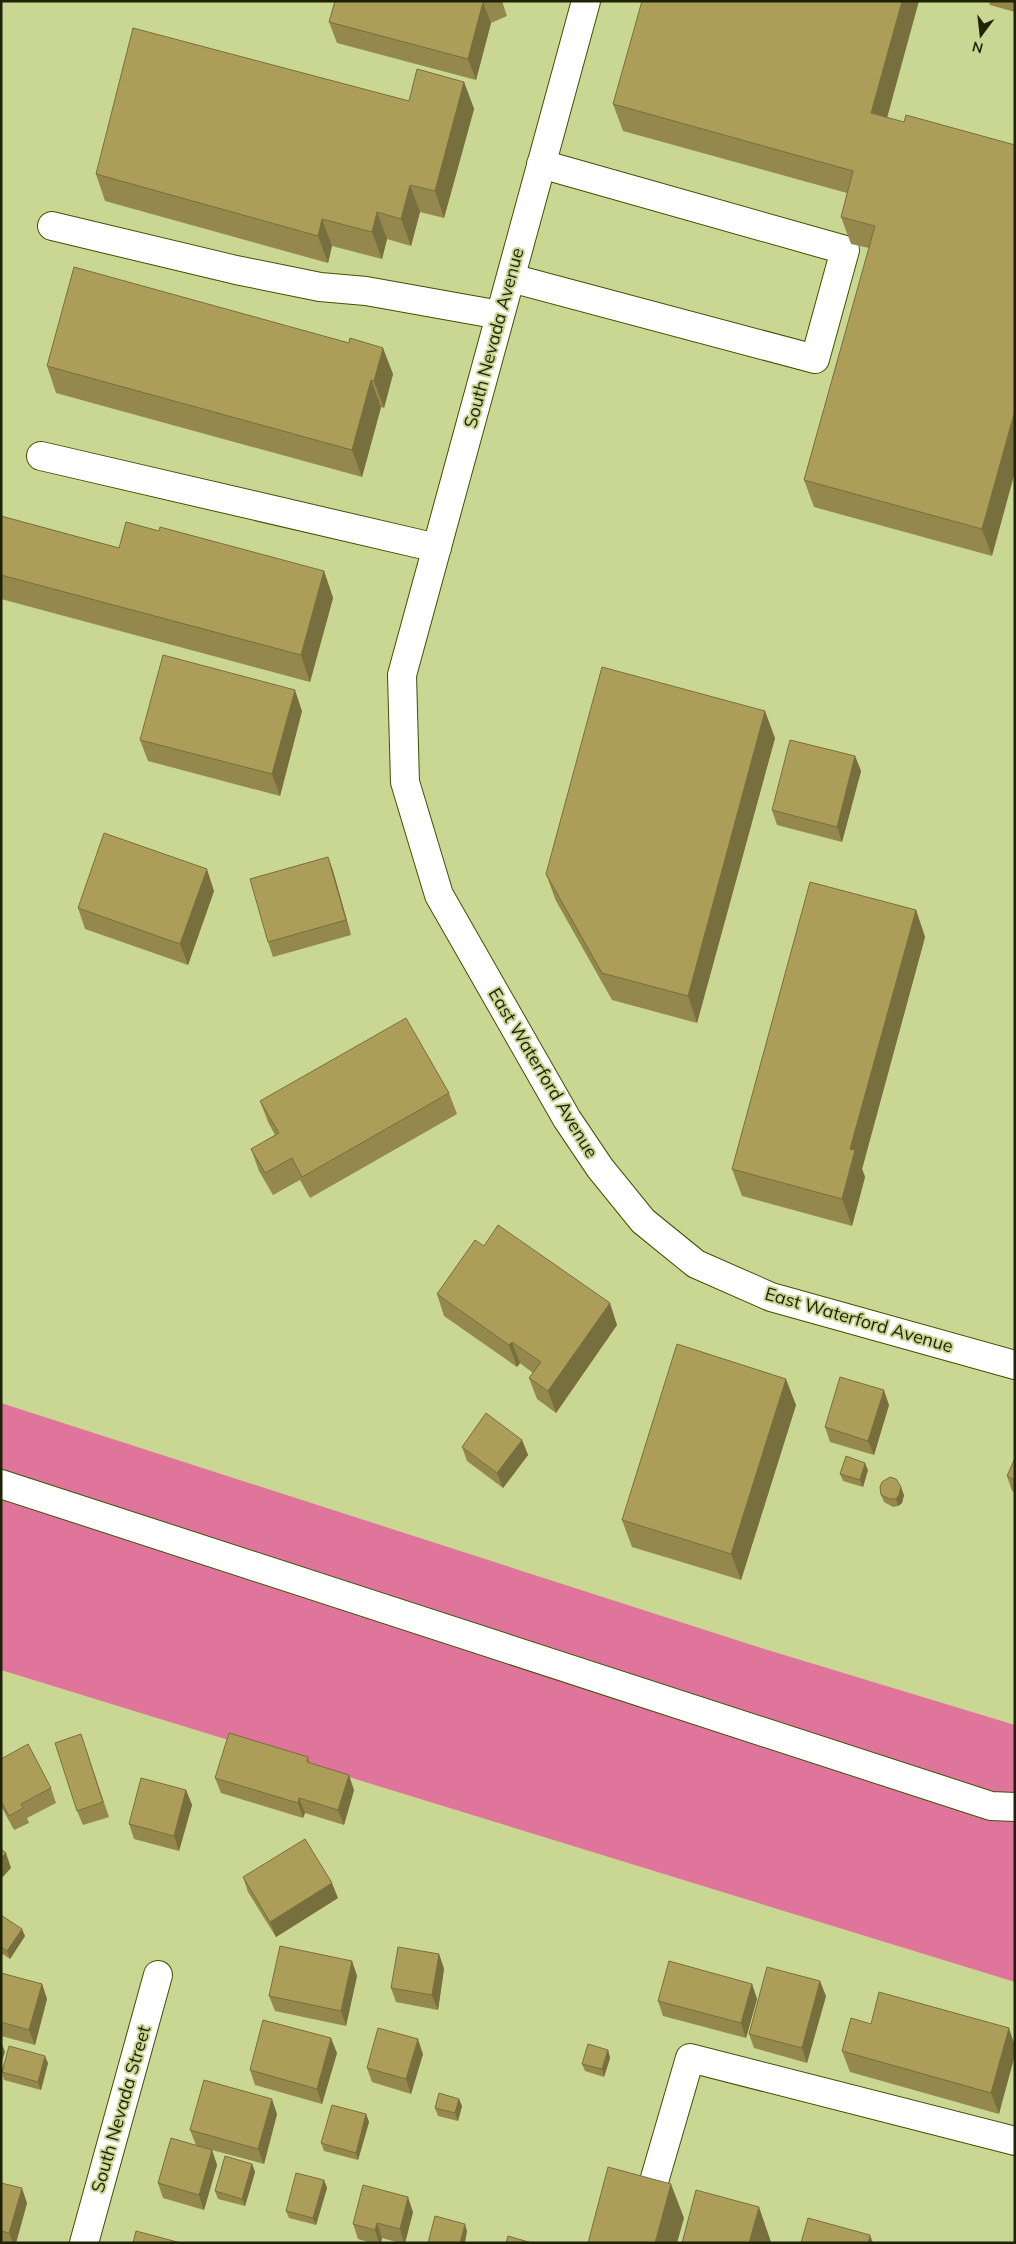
<svg xmlns="http://www.w3.org/2000/svg" width="1016" height="2244" viewBox="0 0 1016 2244" font-family="Mulish,sans-serif">
<rect width="100%" height="100%" fill="#c9d793"/>
<path fill="#e0759c" d="M1,1403L755,1646L1015,1725V1982L1,1670Z"/>
<g fill="none" stroke-linecap="round" stroke-linejoin="round">
<defs>
<path id="minor" d="M586,1L402,675L405,782L439,895L567,1119L600,1168L643,1221L696,1264L771,1297L1015,1365
M52,226L236,270L320,287L366,291L500,315
M511,278L815,359L845,250L541,164
M41,456L437,548
M1,1484L991,1806L1015,1807
M655,2178L690,2058L1015,2141
M84,2243L158,1975"/>
</defs>
<use href="#minor" stroke="#444f05" stroke-width="30"/>
<use href="#minor" stroke="#fff" stroke-width="28"/>
</g>
<path fill="#94884d" d="M335,1H502L507,16L491,23L476,80L337,43L329,22Z
M989,1H1015V12L990,5Z
M464,82L474,109L444,218L420,212L411,246L387,239L382,259L332,246L328,263L105,201L96,174L409,101Z
M613,104L887,117L992,556L814,507L804,480L869,248L851,244L841,217L847,193L623,131Z
M47,366L393,374L384,408L381,407L362,477L56,393Z
M1,516L119,548L324,571L333,598L310,682L1,599Z
M302,711L280,796L148,761L140,740Z
M775,738L697,1023L612,1000L556,901L546,874Z
M855,756L861,771L842,842L777,825L772,810Z
M328,857L333,871L351,935L273,957L268,942Z
M214,891L188,965L85,929L78,908Z
M916,910L925,937L862,1169L865,1177L852,1226L742,1196L732,1169Z
M449,1093L457,1114L310,1198L300,1180L273,1195L259,1171L251,1149L275,1135L268,1122L260,1101Z
M437,1294L617,1325L556,1413L537,1399L529,1378L533,1373L520,1363L517,1367L444,1316Z
M796,1405L741,1580L632,1547L622,1520Z
M889,1405L874,1455L830,1442L825,1427Z
M522,1440L528,1455L503,1488L467,1461L462,1447Z
M1015,1458V1492L1012,1491L1007,1476Z
M868,1470L863,1487L843,1481L840,1474Z
M881,1495H904L902,1503L898,1506L893,1507L884,1502Z
M86,1749L109,1817L83,1825L77,1811Z
M308,1757L310,1763L354,1790L344,1825L305,1813L303,1818L221,1793L215,1778Z
M1,1759L51,1788L56,1803L27,1818L29,1823L14,1830L1,1806Z
M186,1790L192,1805L179,1851L134,1839L129,1824Z
M243,1877L338,1898L276,1937L248,1892Z
M1,1915L25,1936L10,1959L1,1953Z
M439,1954L444,1969L438,2010L396,2002L391,1988Z
M352,1961L357,1976L346,2026L275,2011L269,1996Z
M1,1973L42,1984L47,1999L35,2045L1,2036Z
M752,1984L757,1999L746,2038L663,2016L658,2001Z
M826,1996L807,2063L754,2048L749,2034Z
M871,2024L1009,2028L999,2114L850,2072L842,2051Z
M608,2050L610,2058L604,2077L585,2071L582,2064Z
M337,2053L322,2104L255,2085L250,2070Z
M423,2054L411,2094L372,2082L367,2068Z
M48,2063L41,2090L4,2080L2,2072Z
M462,2106L458,2121L438,2116L435,2108Z
M277,2114L264,2164L197,2146L212,2150L217,2165L204,2210L163,2198L158,2183L196,2145L190,2130Z
M366,2114L369,2122L358,2160L324,2151L321,2143Z
M252,2164L255,2172L245,2206L218,2199L215,2191Z
M324,2180L327,2188L316,2225L289,2218L286,2211Z
M1,2183L27,2203L16,2243H1Z
M413,2212L405,2243H400L382,2238L381,2243H371L358,2239L353,2224Z"/>
<path fill="#786f3e" d="M902,1H919L881,140L871,113Z
M483,2L491,23L476,80L468,59Z
M464,82L474,109L444,218L435,191Z
M410,185L420,212L411,246L401,219Z
M377,212L387,239L382,259L372,232Z
M322,219L332,246L328,263L318,236Z
M383,348L393,374L384,408L374,381Z
M371,380L381,407L362,477L352,450Z
M1015,410V472L992,556L982,529Z
M324,571L333,598L310,682L301,655Z
M295,690L302,711L280,796L272,774Z
M765,711L775,738L697,1023L688,996Z
M855,756L861,771L842,842L837,827Z
M328,857L333,871L351,935L346,920Z
M207,869L214,891L188,965L180,944Z
M916,910L925,937L862,1169L865,1177L852,1226L842,1199L850,1149Z
M610,1303L617,1325L556,1413L548,1391Z
M512,1342L520,1363L517,1367L509,1345Z
M786,1379L796,1405L741,1580L731,1554Z
M884,1390L889,1405L874,1455L868,1441Z
M522,1440L528,1455L503,1488L497,1473Z
M865,1463L868,1470L863,1487L860,1480Z
M901,1487L904,1495L902,1503L898,1506L896,1499Z
M349,1775L354,1790L344,1825L338,1810Z
M186,1790L192,1805L179,1851L174,1836Z
M299,1798L305,1813L303,1818L298,1803Z
M6,1853L11,1868L1,1879V1858Z
M332,1883L338,1898L276,1937L270,1922Z
M22,1929L25,1936L10,1959L7,1951Z
M439,1954L444,1969L438,2010L432,1995Z
M352,1961L357,1976L346,2026L341,2011Z
M820,1981L826,1996L807,2063L802,2048Z
M42,1984L47,1999L35,2045L29,2030Z
M752,1984L757,1999L746,2038L741,2023Z
M1009,2028L1015,2046V2055L999,2114L991,2093Z
M331,2038L337,2053L322,2104L317,2089Z
M418,2039L423,2054L411,2094L406,2079Z
M2,2044L5,2052L1,2064V2047Z
M608,2050L610,2058L604,2077L602,2069Z
M45,2056L48,2063L41,2090L38,2082Z
M272,2099L277,2114L264,2164L258,2149Z
M459,2099L462,2106L458,2121L455,2113Z
M366,2114L369,2122L358,2160L356,2153Z
M212,2150L217,2165L204,2210L199,2195Z
M252,2164L255,2172L245,2206L242,2199Z
M324,2180L327,2188L316,2225L313,2218Z
M671,2184L684,2218L677,2243H655Z
M22,2188L27,2203L16,2243H13L9,2233Z
M408,2197L413,2212L405,2243H404L400,2229Z
M759,2207L771,2242V2243H749Z
M377,2223L382,2238L381,2243H379L375,2230Z
M465,2224L467,2231L465,2243H460Z
M870,2235L873,2243H868Z"/>
<path fill="#ac9e59" stroke="#786f3e" d="M335,1H485L483,2L468,59L329,22Z
M642,1H902L871,113L904,122L906,115L1015,145V410L982,529L804,480L875,226L841,217L853,171L613,104Z
M133,28L409,101L417,69L464,82L435,191L410,185L401,219L377,212L372,232L322,219L318,236L96,174Z
M74,267L349,343L350,338L383,348L374,381L371,380L352,450L47,366Z
M1,516L119,548L126,522L159,531L160,527L324,571L301,655L1,575Z
M163,655L295,690L272,774L140,740Z
M602,667L765,711L688,996L602,973L546,874Z
M790,740L855,756L837,827L772,810Z
M104,833L207,869L180,944L78,908Z
M328,857L346,920L268,942L250,879Z
M810,882L916,910L850,1149L855,1150L842,1199L732,1169Z
M406,1018L449,1093L302,1177L292,1158L265,1173L251,1149L279,1133L260,1101Z
M498,1225L610,1303L548,1391L529,1378L541,1362L512,1342L509,1345L437,1294L475,1240L484,1246Z
M677,1344L786,1379L731,1554L622,1520Z
M840,1377L884,1390L868,1441L825,1427Z
M486,1413L522,1440L497,1473L462,1447Z
M846,1456L865,1463L860,1480L840,1474Z
M1015,1458V1480L1007,1476Z
M890,1477L896,1479L901,1487L899,1495L896,1499H890L881,1495L880,1487L882,1482Z
M229,1733L308,1757L307,1762L349,1775L338,1810L299,1798L298,1803L215,1778Z
M81,1734L103,1802L77,1811L55,1743Z
M28,1744L51,1788L21,1804L23,1808L9,1816L1,1801V1759Z
M141,1778L186,1790L174,1836L129,1824Z
M305,1839L332,1883L270,1922L243,1877Z
M1,1849L6,1853L1,1858Z
M1,1915L22,1929L7,1951L1,1947Z
M280,1946L352,1961L341,2011L269,1996Z
M398,1947L439,1954L432,1995L391,1988Z
M669,1961L752,1984L741,2023L658,2001Z
M767,1967L820,1981L802,2048L749,2034Z
M1,1973L42,1984L29,2030L1,2022Z
M879,1992L1009,2028L991,2093L842,2051L851,2018L871,2024Z
M263,2020L331,2038L317,2089L250,2070Z
M378,2028L418,2039L406,2079L367,2068Z
M588,2044L608,2050L602,2069L582,2064Z
M9,2046L45,2056L38,2082L2,2072Z
M204,2080L272,2099L258,2149L190,2130Z
M439,2093L459,2099L455,2113L435,2108Z
M332,2105L366,2114L356,2153L321,2143Z
M171,2138L212,2150L199,2195L158,2183Z
M225,2156L252,2164L242,2199L215,2191Z
M608,2167L671,2184L655,2243H588Z
M296,2173L324,2180L313,2218L286,2211Z
M1,2183L22,2188L9,2233L1,2231Z
M363,2185L408,2197L400,2229L377,2223L375,2230L353,2224Z
M696,2190L759,2207L749,2243H682Z
M435,2216L465,2224L460,2243H428Z
M808,2218L870,2235L868,2243H801Z
M136,2231L181,2243H133Z
M508,2236L532,2243H506Z"/>
<g text-anchor="middle" stroke-width="4" stroke-linejoin="round" paint-order="stroke">
<g font-size="18" fill="#1e2207" stroke="#c9d793">
<text transform="translate(494 338) rotate(-75)" y="6">South Nevada Avenue</text>
<text transform="translate(543 1073) rotate(59)" y="6">East Waterford Avenue</text>
<text transform="translate(859 1320) rotate(16)" y="6">East Waterford Avenue</text>
<text transform="translate(121 2109) rotate(-74)" y="6">South Nevada Street</text>
</g>
</g>
<rect width="1016" height="2244" fill="none" stroke="#1e2207" stroke-width="5"/>
<g transform="translate(981 35) rotate(195)" stroke="#c9d793" stroke-width="4" paint-order="stroke">
<path d="M0-4L9 19L0 12L-9 19Z" fill="#1e2207"/>
<text y="-8" font-size="14" font-weight="bold" text-anchor="middle" fill="#1e2207">N</text>
</g>
</svg>
